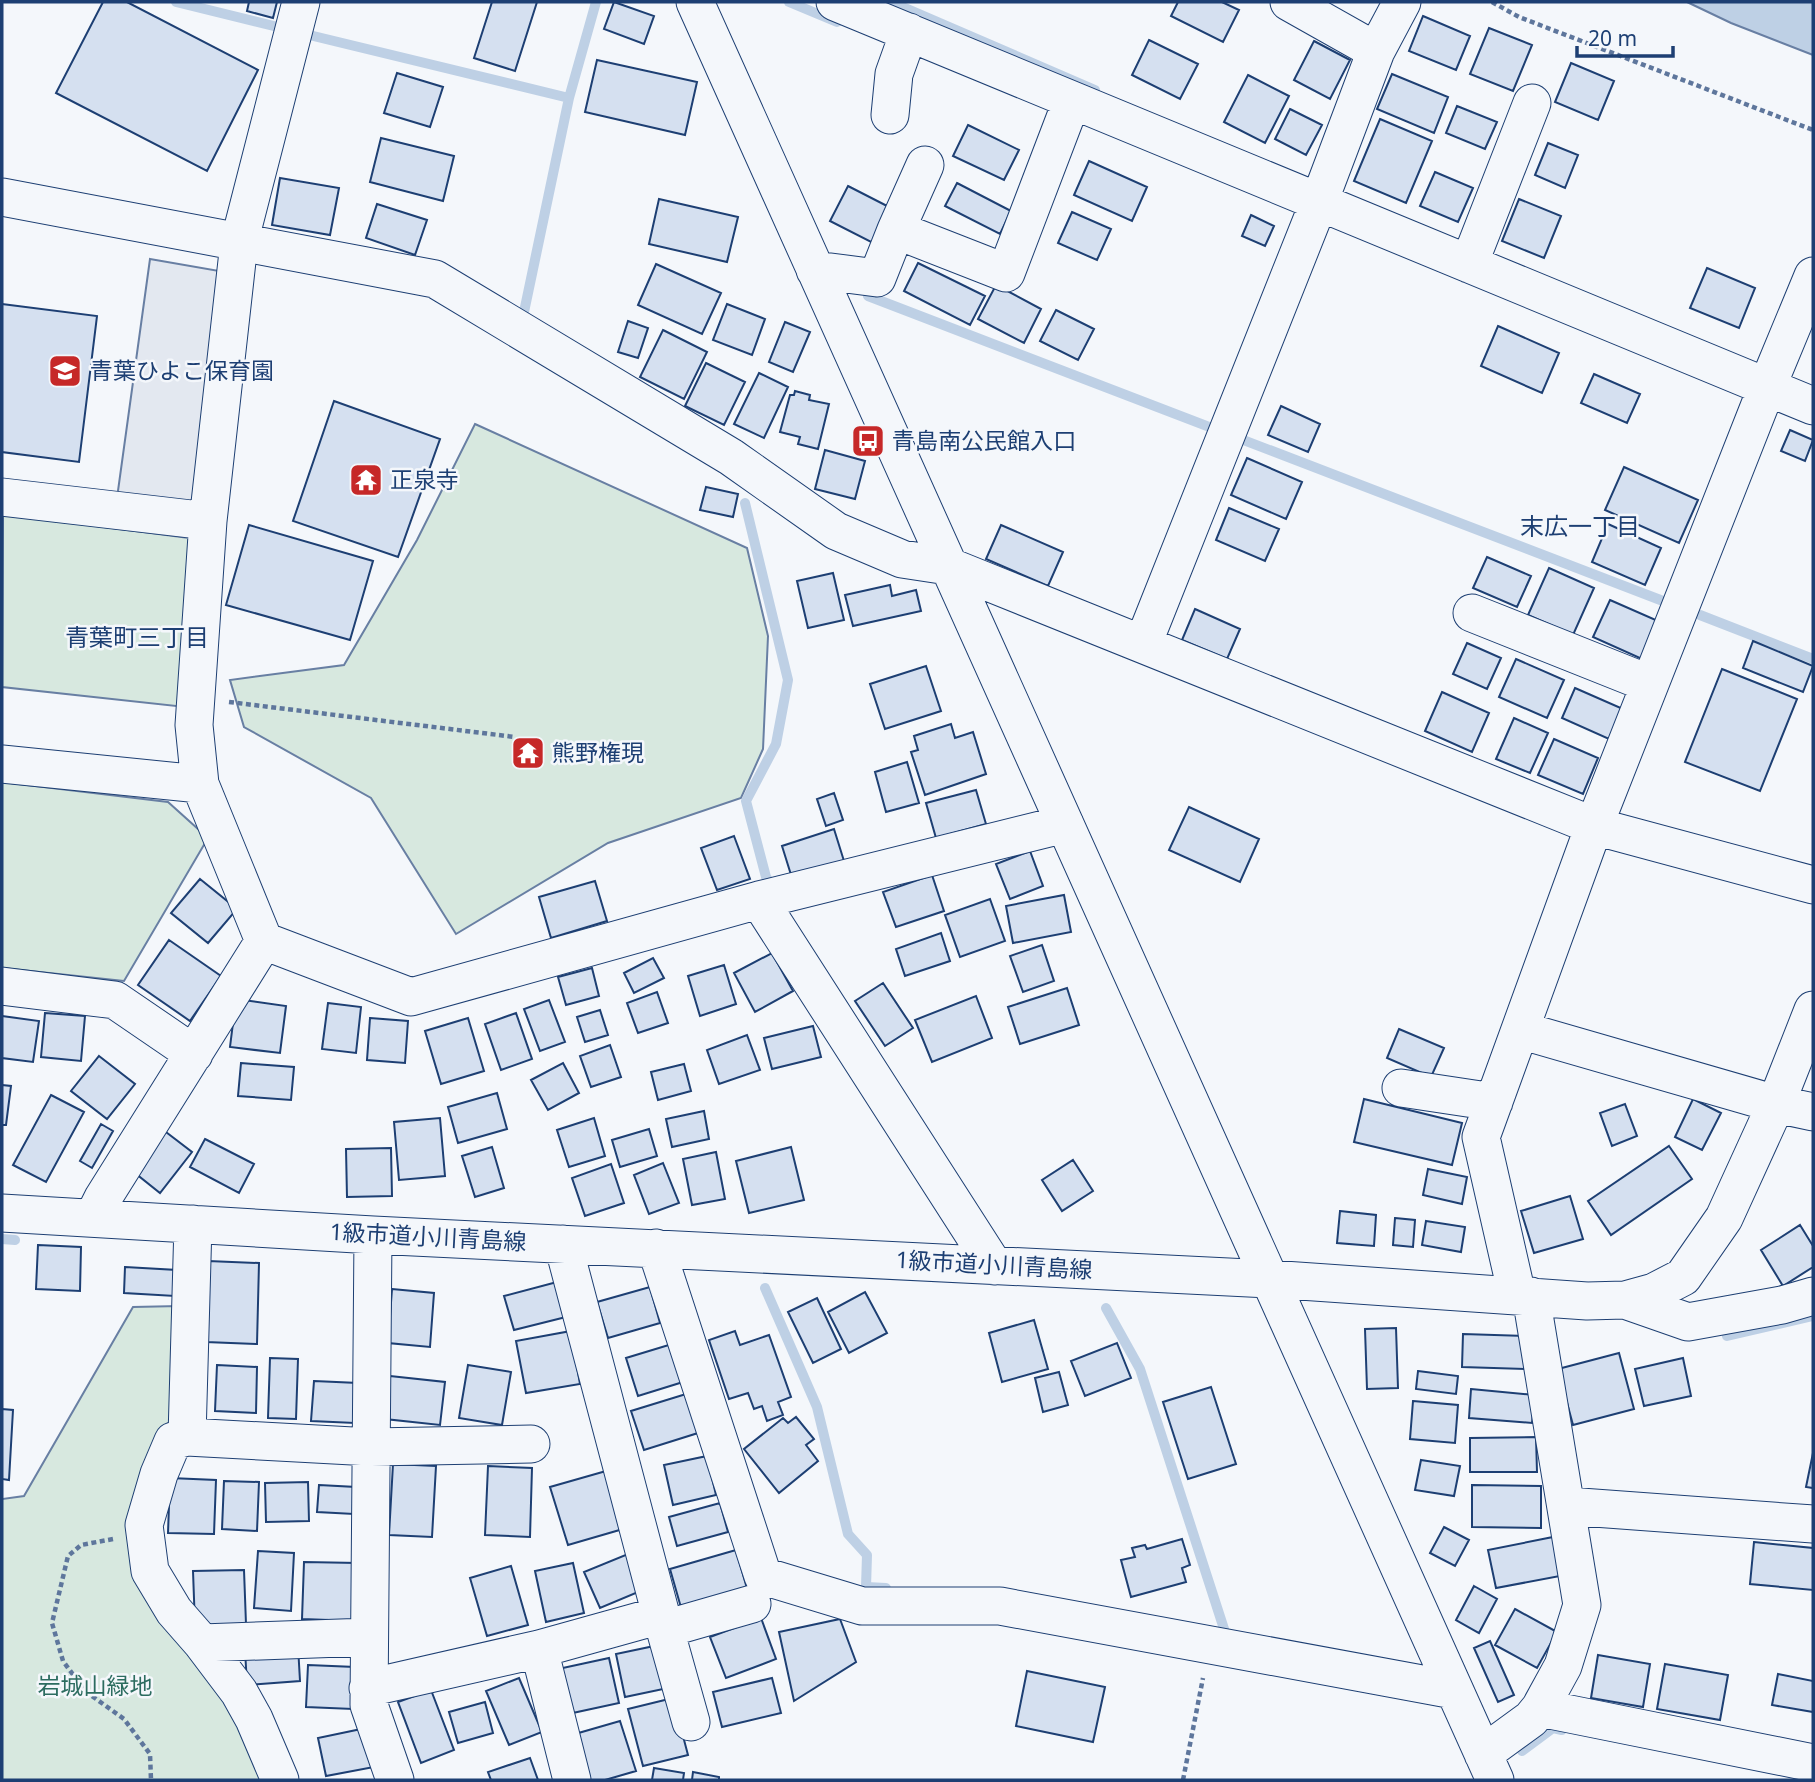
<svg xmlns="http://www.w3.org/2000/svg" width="1815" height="1782" viewBox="0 0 1815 1782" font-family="'Noto Sans','Noto Sans JP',sans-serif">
<rect width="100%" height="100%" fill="#f4f7fb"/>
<path fill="#d7e8df" stroke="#687fa3" stroke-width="2" d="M475,424L747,548L768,636L763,749L741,798L608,843L456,934L371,798L244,727L230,680L344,665L417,540Z
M3,514L197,539L185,707L2,687Z
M2,782L168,802L208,838L124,981L2,968Z
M179,1306L170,1419L137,1512L267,1780H2V1499L24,1496L133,1307Z"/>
<path fill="#e3e8f0" stroke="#687fa3" stroke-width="2" d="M150,259L225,272L198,503L117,498Z"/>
<path fill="#bed0e5" stroke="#687fa3" stroke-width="2" d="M1687,2H1813V55L1731,23Z"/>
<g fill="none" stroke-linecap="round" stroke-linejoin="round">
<path stroke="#bed0e5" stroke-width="10" d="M176,2L286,29
M789,2L837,22
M891,2L1095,90
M301,33L569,98
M868,296L1663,601
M524,312L569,98L596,2
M745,503L788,680L776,744L746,801L766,877L774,889
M1700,615L1813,659
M2,1239L15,1240
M765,1288L817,1407L848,1534L867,1555L866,1587L886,1588
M1106,1308L1140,1369L1225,1632
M1727,1336L1813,1316
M1522,1751L1553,1728L1562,1730"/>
</g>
<path fill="#d5e0f0" stroke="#1d3f73" stroke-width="2" d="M103,2H127L258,70L207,171L56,93Z
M249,2H277L273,18L247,11Z
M492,2H537L515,71L474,58Z
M614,2L654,16L644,44L604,29Z
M1178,2H1222L1239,10L1223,42L1171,16Z
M1423,16L1470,36L1456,70L1409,51Z
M1489,28L1532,45L1513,91L1470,74Z
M1149,40L1198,64L1180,99L1132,75Z
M1314,41L1350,60L1330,99L1294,80Z
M597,60L697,82L685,135L585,112Z
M1571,63L1614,81L1598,120L1555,102Z
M397,73L443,87L430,127L384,113Z
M1392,74L1448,97L1434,133L1377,109Z
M1248,75L1289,96L1265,143L1224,122Z
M1457,106L1497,122L1485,149L1446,133Z
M1290,109L1322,125L1306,155L1275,139Z
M1380,119L1432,141L1406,203L1354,181Z
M968,125L1019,150L1004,180L953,156Z
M381,138L454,156L443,201L370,182Z
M1548,143L1578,155L1565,188L1535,175Z
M1089,161L1147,187L1132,221L1074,195Z
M1435,172L1473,188L1458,222L1420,206Z
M280,178L339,188L330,235L272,225Z
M957,183L1011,211L1000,234L945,206Z
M848,186L893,209L875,244L830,221Z
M659,199L738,217L727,262L649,244Z
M1519,199L1561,216L1544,258L1502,241Z
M377,204L427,220L415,255L366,238Z
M1072,212L1111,229L1097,260L1058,243Z
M1251,215L1274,226L1265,246L1242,236Z
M918,263L985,296L970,325L904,291Z
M656,264L721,293L702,334L638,305Z
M1707,268L1755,288L1739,328L1690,308Z
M996,285L1041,309L1024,343L978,319Z
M2,304L97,316L79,462L2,452Z
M727,304L765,319L752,355L713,340Z
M1056,310L1094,329L1078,360L1040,341Z
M628,321L648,328L638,358L618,352Z
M785,322L810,332L793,372L769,362Z
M1498,326L1559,353L1542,393L1481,366Z
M663,330L707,352L684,399L640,377Z
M706,363L745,382L724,425L685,406Z
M759,373L788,387L764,438L734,424Z
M1594,374L1640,394L1627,423L1581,403Z
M795,391L810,395L809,400L829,404L818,449L798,444L800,437L780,432L790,395H794Z
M334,401L440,439L398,557L293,521Z
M1281,406L1320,424L1308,452L1268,435Z
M1790,430L1813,440L1805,461L1781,451Z
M825,450L865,461L855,499L815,489Z
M1247,458L1302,482L1286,519L1231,495Z
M1624,467L1698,500L1679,543L1605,510Z
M706,487L738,494L733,517L700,510Z
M1229,508L1279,529L1265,561L1216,540Z
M1608,524L1661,548L1645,585L1592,562Z
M249,525L373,561L350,640L226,605Z
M1001,525L1063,552L1048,586L986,559Z
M1487,557L1531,576L1517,607L1473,588Z
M1549,568L1594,588L1573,635L1528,615Z
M833,573L844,620L808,628L797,581Z
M890,585L892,596L916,590L921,611L853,626L845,595Z
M1610,600L1658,621L1642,659L1593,637Z
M1195,609L1240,629L1227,659L1182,640Z
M1753,641L1813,666L1803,692L1743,668Z
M1467,643L1501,658L1487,689L1453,674Z
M1516,659L1564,680L1547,718L1499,697Z
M926,666L941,711L885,729L870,684Z
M1722,669L1797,699L1760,791L1685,762Z
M1575,688L1623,709L1609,739L1562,718Z
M1442,692L1489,713L1472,752L1425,731Z
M1514,718L1548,733L1530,773L1496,759Z
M951,724L955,738L973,732L986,774L925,795L911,752L918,750L914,736Z
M1554,739L1598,758L1583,794L1538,775Z
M907,762L919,803L886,812L875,772Z
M976,790L986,824L936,838L926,803Z
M834,793L843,820L826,826L817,799Z
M1189,807L1259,839L1240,882L1169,850Z
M834,829L844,861L792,878L782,846Z
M734,836L750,879L717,890L701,848Z
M1030,851L1043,886L1010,899L996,864Z
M932,875L944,911L896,927L883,892Z
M200,879L237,909L208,943L171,913Z
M595,881L607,921L551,938L539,897Z
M1064,895L1071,932L1013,943L1006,906Z
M990,899L1005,941L960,957L945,915Z
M941,933L950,961L905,976L896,949Z
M169,940L221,976L190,1021L138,985Z
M1042,945L1054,981L1023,992L1010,956Z
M772,953L793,991L755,1012L734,973Z
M653,958L664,978L634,993L624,973Z
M724,965L736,1004L700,1016L688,976Z
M592,968L599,996L566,1005L558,977Z
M883,983L913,1028L885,1046L855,1001Z
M1067,988L1079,1025L1020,1044L1008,1007Z
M657,992L668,1023L638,1033L627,1003Z
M976,996L992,1038L932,1062L915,1020Z
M236,999L286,1006L280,1053L230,1047Z
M549,1000L565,1042L540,1051L524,1009Z
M328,1003L361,1007L356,1053L322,1049Z
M600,1010L608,1035L585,1042L577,1017Z
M45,1013L85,1016L81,1061L41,1057Z
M516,1013L532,1059L501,1070L485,1024Z
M2,1016L39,1021L33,1062L2,1058Z
M370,1018L408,1021L405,1063L367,1060Z
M468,1018L484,1071L441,1084L425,1031Z
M813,1026L821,1057L772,1069L764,1038Z
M1399,1029L1444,1048L1431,1077L1387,1058Z
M747,1035L760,1070L719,1084L707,1050Z
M610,1045L621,1077L591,1087L580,1056Z
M99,1056L135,1084L107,1119L71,1091Z
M241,1063L294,1067L291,1100L238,1096Z
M563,1063L579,1093L548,1110L531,1080Z
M684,1064L691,1091L658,1100L651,1072Z
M2,1085L11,1086L6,1125H2Z
M497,1093L507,1129L458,1143L448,1107Z
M51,1095L84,1112L46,1182L13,1165Z
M1364,1099L1462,1123L1452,1165L1354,1142Z
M1693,1099L1721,1113L1702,1150L1675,1137Z
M1625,1104L1637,1136L1612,1146L1600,1113Z
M704,1111L709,1139L672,1147L666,1119Z
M440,1118L445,1176L399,1180L394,1122Z
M594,1118L605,1156L569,1167L557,1130Z
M101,1124L113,1131L92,1168L80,1161Z
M162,1129L192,1152L160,1193L130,1169Z
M649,1129L657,1156L620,1167L612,1140Z
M205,1139L254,1164L239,1193L190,1167Z
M1669,1146L1692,1179L1611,1235L1588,1201Z
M492,1147L504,1188L475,1197L462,1156Z
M791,1147L804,1200L749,1213L736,1161Z
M391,1148L392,1196L347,1197L346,1149Z
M716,1152L725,1199L692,1205L683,1159Z
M1073,1160L1093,1191L1062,1211L1042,1180Z
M663,1163L679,1203L649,1214L634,1175Z
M611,1164L624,1203L585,1216L572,1178Z
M1428,1169L1467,1177L1462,1204L1423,1195Z
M1570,1196L1583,1239L1534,1253L1521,1211Z
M1340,1211L1376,1215L1374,1246L1337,1243Z
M1395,1218L1415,1220L1413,1247L1393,1245Z
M1426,1221L1465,1227L1461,1252L1422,1245Z
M1800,1225L1813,1246V1267L1783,1286L1761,1250Z
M38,1245L81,1247L80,1291L36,1289Z
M208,1261L259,1263L257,1344L206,1342Z
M125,1267L177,1270L175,1296L124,1293Z
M557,1282L566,1317L514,1330L504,1296Z
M650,1287L660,1323L608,1338L597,1302Z
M392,1289L434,1293L430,1347L388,1343Z
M865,1292L887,1333L849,1353L828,1312Z
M817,1298L841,1349L813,1363L788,1312Z
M1034,1320L1048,1369L1002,1382L989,1333Z
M1396,1328L1398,1388L1367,1389L1365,1329Z
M571,1331L580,1384L526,1393L516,1341Z
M735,1331L740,1345L769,1335L791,1397L778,1402L783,1415L767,1421L762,1406L754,1409L748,1393L729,1399L709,1340Z
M1463,1334L1527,1336L1525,1369L1462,1367Z
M1117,1343L1131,1378L1085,1396L1071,1361Z
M672,1344L683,1382L638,1396L626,1358Z
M1619,1353L1634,1409L1573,1425L1558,1369Z
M270,1358L298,1359L296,1419L268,1418Z
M1683,1358L1691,1396L1644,1406L1635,1369Z
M217,1365L257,1367L256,1413L215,1411Z
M468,1365L511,1372L502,1425L459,1418Z
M1418,1371L1458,1376L1456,1394L1416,1389Z
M1059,1372L1068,1405L1043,1412L1035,1378Z
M390,1376L445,1382L440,1425L385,1419Z
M314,1381L358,1383L355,1423L311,1421Z
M1211,1387L1236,1464L1188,1479L1163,1402Z
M1471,1389L1535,1395L1532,1423L1469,1418Z
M686,1394L698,1433L644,1450L631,1411Z
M1413,1401L1458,1405L1455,1443L1410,1439Z
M2,1409L13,1410L9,1480L2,1479Z
M796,1417L814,1439L806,1445L818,1461L779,1493L744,1449L783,1418L788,1423Z
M1536,1437L1537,1472H1470V1438Z
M1813,1453V1488L1806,1487Z
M707,1456L716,1495L673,1505L664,1465Z
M1421,1460L1460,1466L1454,1496L1415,1490Z
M393,1464L436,1466L432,1537L389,1535Z
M488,1466L532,1468L530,1537L485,1535Z
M606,1471L623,1529L568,1545L550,1487Z
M170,1478L216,1480L214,1534L168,1533Z
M224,1481L259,1482L257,1531L222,1529Z
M308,1482L309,1521L266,1522L265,1483Z
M319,1485L356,1487L354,1514L317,1512Z
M1472,1485L1541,1486V1528L1472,1527Z
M720,1503L728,1532L677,1546L669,1517Z
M1444,1527L1469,1540L1455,1566L1430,1553Z
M1553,1537L1560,1576L1496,1588L1488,1550Z
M1182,1539L1190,1565L1182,1568L1186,1582L1131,1597L1121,1560L1135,1557L1132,1548L1145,1545L1147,1549Z
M1754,1542L1813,1548V1590L1750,1584Z
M736,1550L748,1592L682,1611L670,1569Z
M258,1551L294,1553L291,1611L254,1608Z
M628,1554L643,1590L600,1608L584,1572Z
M304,1562L358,1563L356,1621L302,1619Z
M573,1563L584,1613L546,1622L535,1571Z
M511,1566L528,1625L487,1636L470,1578Z
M244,1570L246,1624L195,1626L193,1571Z
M1474,1586L1497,1599L1479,1633L1456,1620Z
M1515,1609L1557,1632L1537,1668L1495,1645Z
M761,1618L776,1659L726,1678L710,1637Z
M840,1619L856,1662L794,1701L779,1632Z
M1490,1641L1514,1695L1498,1702L1474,1648Z
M659,1645L668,1688L625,1697L616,1654Z
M298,1646L300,1681L247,1685L245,1650Z
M1598,1655L1650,1664L1643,1707L1591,1698Z
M609,1658L619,1703L568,1714L558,1669Z
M1665,1664L1728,1675L1720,1720L1657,1709Z
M308,1665L355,1667L353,1709L306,1707Z
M1027,1671L1105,1687L1093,1742L1016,1726Z
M1778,1674L1813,1681V1712L1772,1705Z
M519,1678L542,1732L509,1745L486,1691Z
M772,1678L781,1713L722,1727L713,1692Z
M431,1690L454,1750L421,1763L398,1702Z
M673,1698L688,1755L643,1766L628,1709Z
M485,1702L493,1733L458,1743L449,1712Z
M620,1721L636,1771L605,1780H589L575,1734Z
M366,1728L374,1767L326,1776L318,1738Z
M530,1758L538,1780H491L488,1772Z
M654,1768L684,1773L683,1780H652Z
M693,1772L719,1777V1780H692Z"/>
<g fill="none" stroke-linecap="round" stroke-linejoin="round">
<defs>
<path id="minor" d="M301,2L239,243L208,521L194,725L200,784L264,941L411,997L759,900L1065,824
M695,2L1495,1780
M835,2L1813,406
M1289,2L1376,51
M890,115L894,74L909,32
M2,197L435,279L731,457L836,531L902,559L948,566L1594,826L1813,885
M896,230L925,165
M1469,264L1532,103
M815,270L877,278L896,230L1006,273L1072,100
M2,497L208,521
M1472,613L1650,684
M1143,644L1319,202L1376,51L1402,2
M2,764L200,784
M759,900L994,1266
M2,986L115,1000L194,1054
M1520,1030L1776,1104L1813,1112
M1401,1088L1494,1102
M2,1213L373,1235L1269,1279L1587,1301L1625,1300L1654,1292L1683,1277L1724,1218L1776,1104L1813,1010
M93,1218L103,1198L264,941
M193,1224L187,1437L371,1447L531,1444
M373,1235L369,1705L395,1780
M656,1248L763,1576L862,1606H1000L1454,1690
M1517,1295L1481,1137L1594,826L1767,387L1813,276
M1625,1300L1688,1322L1782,1305L1813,1296
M187,1437L173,1441L159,1474L144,1525L150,1571L174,1611L202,1643L369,1637
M1567,1506L1813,1524
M661,1615L691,1722
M665,1629L752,1604
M202,1643L239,1692L254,1719L280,1780
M539,1649L572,1780
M368,1688L539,1649L661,1615L563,1244
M1540,1708L1813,1763
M1483,1754L1531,1719L1540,1708L1563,1666L1582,1605L1531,1296"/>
</defs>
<use href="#minor" stroke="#1d3f73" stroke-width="39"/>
<path stroke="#5e769c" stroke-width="4.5" stroke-dasharray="5 3.5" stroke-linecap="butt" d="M1492,2L1519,17L1813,130
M229,702L515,737
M113,1539L81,1545L68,1556L52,1623L63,1661L85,1691L124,1719L150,1754L151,1780
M1183,1780L1203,1678"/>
<use href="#minor" stroke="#f4f7fb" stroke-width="37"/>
</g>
<defs>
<symbol id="school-square" viewBox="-11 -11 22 22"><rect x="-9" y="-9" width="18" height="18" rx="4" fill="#c62828" stroke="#f4f7fb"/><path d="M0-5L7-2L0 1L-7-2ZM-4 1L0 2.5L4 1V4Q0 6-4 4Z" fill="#fff"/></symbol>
<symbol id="bus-square" viewBox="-11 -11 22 22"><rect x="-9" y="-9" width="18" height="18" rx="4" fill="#c62828" stroke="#f4f7fb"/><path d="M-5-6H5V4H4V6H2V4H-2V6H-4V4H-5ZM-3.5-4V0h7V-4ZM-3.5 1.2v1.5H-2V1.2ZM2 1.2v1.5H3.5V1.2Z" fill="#fff"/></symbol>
<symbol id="temple-square" viewBox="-11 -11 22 22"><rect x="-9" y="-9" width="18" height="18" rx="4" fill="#c62828" stroke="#f4f7fb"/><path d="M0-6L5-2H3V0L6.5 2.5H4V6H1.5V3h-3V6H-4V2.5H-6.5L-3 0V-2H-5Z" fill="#fff"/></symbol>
</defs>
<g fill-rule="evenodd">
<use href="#school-square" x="46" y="352" width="38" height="38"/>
<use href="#bus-square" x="849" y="422" width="38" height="38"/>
<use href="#temple-square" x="347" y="461" width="38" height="38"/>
<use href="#temple-square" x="509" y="734" width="38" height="38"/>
</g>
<g text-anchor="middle" stroke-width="5" stroke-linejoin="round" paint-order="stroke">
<g font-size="23" fill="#1d3f73" stroke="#f4f7fb" text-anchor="start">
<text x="90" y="379">青葉ひよこ保育園</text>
<text x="892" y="449">青島南公民館入口</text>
<text x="390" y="488">正泉寺</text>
<text x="552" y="761">熊野権現</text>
</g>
<g font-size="23" fill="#1d3f73" stroke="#f4f7fb">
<text transform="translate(428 1237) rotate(3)" y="8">1級市道小川青島線</text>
<text transform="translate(994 1265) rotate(3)" y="8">1級市道小川青島線</text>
</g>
<g font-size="23" fill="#2c6c60" stroke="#f4f7fb">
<text x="95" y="1694">岩城山緑地</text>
</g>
<g font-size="24" fill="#1d3f73" stroke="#f4f7fb">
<text x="1580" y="535">末広一丁目</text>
<text x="137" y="646">青葉町三丁目</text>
</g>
</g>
<rect width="1815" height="1782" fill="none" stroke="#1d3f73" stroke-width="7"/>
<path d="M1577 46v10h96v-10" fill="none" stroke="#1d3f73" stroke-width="3.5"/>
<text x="1588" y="46" font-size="21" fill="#1d3f73" stroke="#f4f7fb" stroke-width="5" paint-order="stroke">20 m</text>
</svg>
